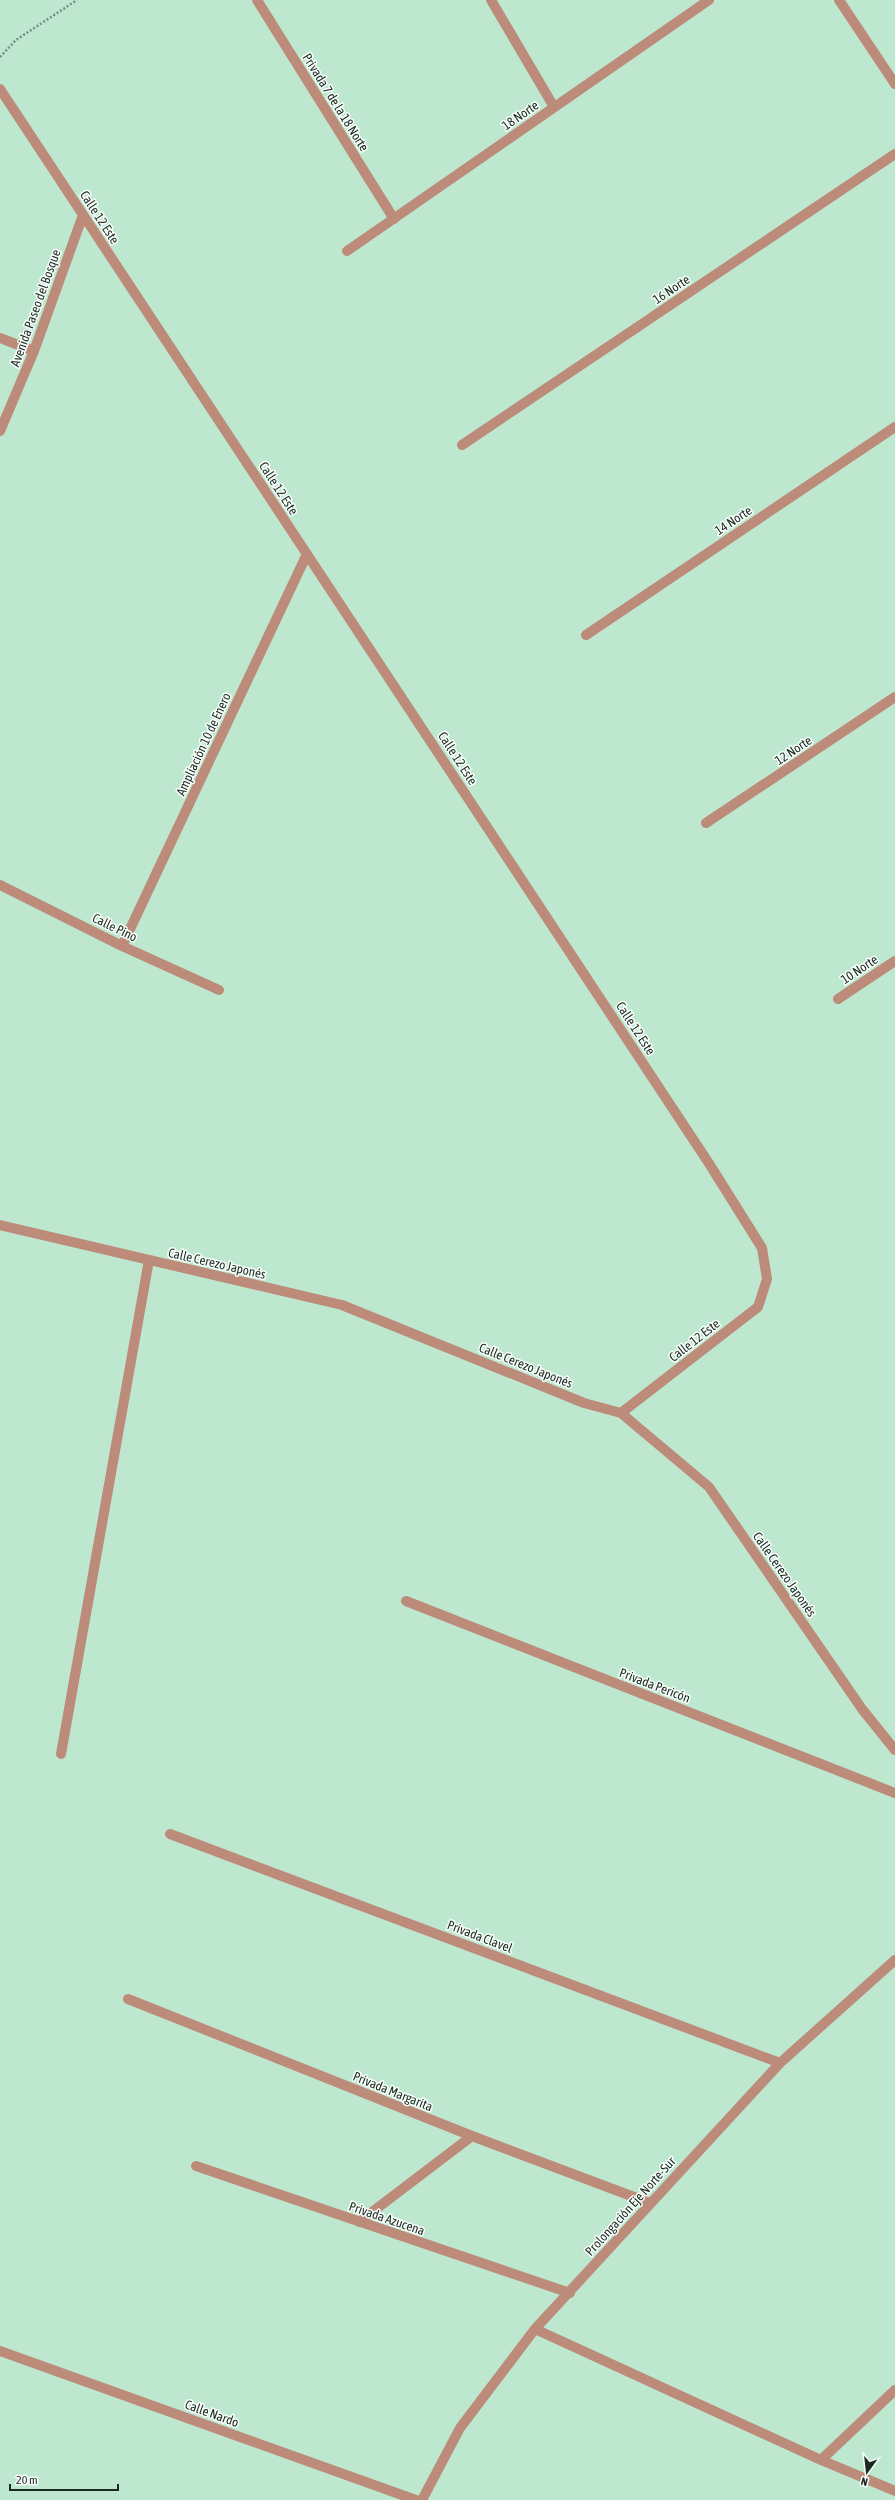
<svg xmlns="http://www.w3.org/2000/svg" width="895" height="2500" viewBox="0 0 895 2500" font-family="'Asap Condensed',sans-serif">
<rect width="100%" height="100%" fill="#bde8cf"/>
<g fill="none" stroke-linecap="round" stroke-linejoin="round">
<path stroke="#72917f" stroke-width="2.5" stroke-dasharray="2 2" stroke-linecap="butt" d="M0,57L16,40L77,0"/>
<path stroke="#bc8b7a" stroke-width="10" d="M257,0L394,219
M491,0L554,107
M839,0L895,84
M0,89L710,1165L762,1248L767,1279L758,1307L621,1413
M347,251L709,0
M0,338L34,351
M0,431L34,351L83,215
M462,445L895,154
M586,635L895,427
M706,823L895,697
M0,885L122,946L219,990
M122,946L307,554
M838,999L895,961
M0,1225L342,1305L584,1403L621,1413L709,1487L862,1709L895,1750
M406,1601L895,1793
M61,1754L149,1260
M170,1834L780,2063
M128,1999L472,2136L650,2203
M196,2166L570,2293
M359,2222L472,2136
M535,2329L821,2460L895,2491
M0,2351L416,2500
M821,2460L895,2390
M422,2500L460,2428L535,2329L780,2063L895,1960"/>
</g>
<g text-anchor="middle" stroke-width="3" stroke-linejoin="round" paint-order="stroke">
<g font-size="13" fill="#1b2b22" stroke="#fafefb">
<text transform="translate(336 102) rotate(58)" y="5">Privada 7 de la 18 Norte</text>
<text transform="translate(520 115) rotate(-35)" y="5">18 Norte</text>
<text transform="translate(100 217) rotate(57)" y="5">Calle 12 Este</text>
<text transform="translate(671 289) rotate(-34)" y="5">16 Norte</text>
<text transform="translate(35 308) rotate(-70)" y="5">Avenida Paseo del Bosque</text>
<text transform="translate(279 488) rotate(57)" y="5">Calle 12 Este</text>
<text transform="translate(733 520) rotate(-34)" y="5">14 Norte</text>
<text transform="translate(203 744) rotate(-65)" y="5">Ampliación 10 de Enero</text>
<text transform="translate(793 750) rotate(-34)" y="5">12 Norte</text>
<text transform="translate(458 758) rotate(57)" y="5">Calle 12 Este</text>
<text transform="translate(115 927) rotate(26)" y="5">Calle Pino</text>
<text transform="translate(859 969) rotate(-34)" y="5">10 Norte</text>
<text transform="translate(636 1028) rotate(57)" y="5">Calle 12 Este</text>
<text transform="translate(217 1263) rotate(13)" y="5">Calle Cerezo Japonés</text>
<text transform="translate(694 1340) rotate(-38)" y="5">Calle 12 Este</text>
<text transform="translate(526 1365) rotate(22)" y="5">Calle Cerezo Japonés</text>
<text transform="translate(785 1574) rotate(55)" y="5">Calle Cerezo Japonés</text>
<text transform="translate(655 1685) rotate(21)" y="5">Privada Pericón</text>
<text transform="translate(480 1936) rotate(21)" y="5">Privada Clavel</text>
<text transform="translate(393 2091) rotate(22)" y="5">Privada Margarita</text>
<text transform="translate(630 2206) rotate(-48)" y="5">Prolongación Eje Norte-Sur</text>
<text transform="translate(387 2218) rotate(19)" y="5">Privada Azucena</text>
<text transform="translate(212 2413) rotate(20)" y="5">Calle Nardo</text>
</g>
</g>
<g transform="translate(867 2472) rotate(195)" stroke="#fafefb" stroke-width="3" paint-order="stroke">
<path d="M0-3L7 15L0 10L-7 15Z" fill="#1b2b22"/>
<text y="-6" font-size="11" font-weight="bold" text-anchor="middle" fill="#1b2b22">N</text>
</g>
<path d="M10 2484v6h108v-6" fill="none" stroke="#1b2b22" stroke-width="2"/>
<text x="16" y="2484" font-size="12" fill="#1b2b22" stroke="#fafefb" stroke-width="3" paint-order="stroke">20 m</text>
</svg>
